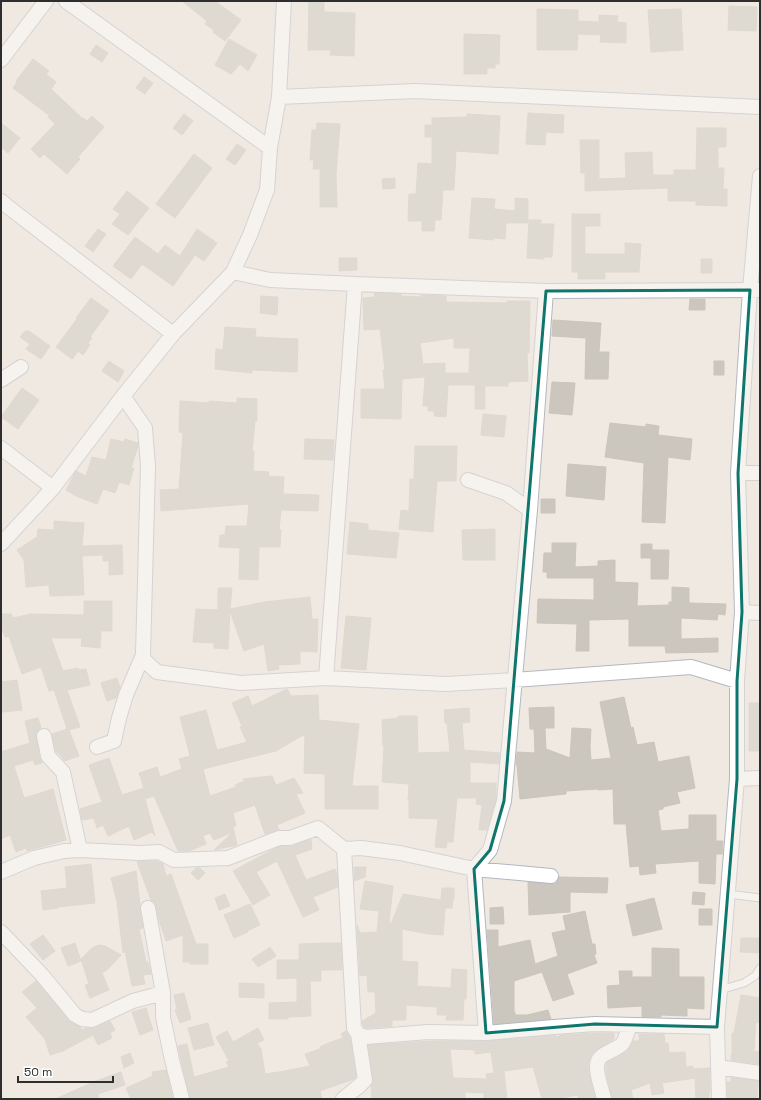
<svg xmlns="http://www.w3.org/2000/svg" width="761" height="1100" viewBox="0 0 761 1100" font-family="'Space Grotesk',sans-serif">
<rect width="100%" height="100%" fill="#efe9e1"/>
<path fill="#cbc7bf" stroke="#cbc5ba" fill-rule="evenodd" d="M182,1H215L241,20L225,41L213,32L214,30L205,24L207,21Z
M309,1H324V12L355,13L354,56L330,55L331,50H308Z
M729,6L757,7L756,31L728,30Z
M537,9L578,10V21L599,22V15L618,16L617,22L626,23V43L600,42L601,35L578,34L577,50H537Z
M681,9L683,50L651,52L648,10Z
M464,34L500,35L499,64H495V68H487V74H464Z
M229,39L257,55L248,71L240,64L231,74L215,65Z
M96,45L108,53L102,62L90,54Z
M33,59L49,71L46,74L56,82L51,89L83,119V118L87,121L92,116L104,127L78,157L80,159L67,174L44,154L40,158L31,149L55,124L48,117L50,116L13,88L17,82L16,81Z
M144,77L153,83L145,94L136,88Z
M528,113L564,115L563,133L546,132L545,145L526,144Z
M184,114L193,121L182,135L173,128Z
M467,114L500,116L498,154L456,151L454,190H443L441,220H435L434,231H422V221H408L409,194H416L418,163L432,164V137H425V125H432V118L467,117Z
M1,123L20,138L8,153L1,147Z
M317,123L340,124L336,174L337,207H320V169H313L314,160H310L312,130H316Z
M697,128H726V147H718V168H724L723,189H727V206L696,205V201H668V188L585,191V173H581L580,140H599V179L626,178L625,153L652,152L653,175H674V170H696Z
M237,144L246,150L235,165L226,159Z
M194,154L212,168L175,218L156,204Z
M395,178V188L383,189L382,179Z
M127,191L149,208L128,235L112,224L120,214L113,209Z
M472,198L495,199L494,209L515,211V198L528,199V223H506L505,239L493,238V240L469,238Z
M572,214H600V226H585V254H625V243L641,244L639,272H605V279H578V272H572Z
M529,220H541V224H554L552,257H544V259L527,258Z
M98,229L106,234L93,252L85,246Z
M197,229L217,243L204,261L195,255L173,286L142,264L131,279L113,266L135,237L158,254L165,245L180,256Z
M339,258H357V270L339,271Z
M701,259H712V273H701Z
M374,293L401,294V296L421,297V295L446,296V302L507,303V301H530L529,353H527L528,381L508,382V386H485V409H475V385H448L446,417L434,416V411H428V406H423L425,377L402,379L401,419L361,418V389H385L383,370H385L380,329L364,330L363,298L375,297ZM454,338V348H470L469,373H445V363L423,364L420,343Z
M261,296L278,297L277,315L260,313Z
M91,298L109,311L90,337L92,338L88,343L90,345L83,355L78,351L72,359L56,347L77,319L76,318Z
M690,299H705V310H689Z
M553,320L601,323L599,352H609L608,379H585L586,338L552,336Z
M225,327L256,329L255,337L298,339L297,372L252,370V373L215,369L216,349L223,350Z
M25,331H29L50,346L41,359L26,349L30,344L20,337Z
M109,361L124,371L118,382L102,371Z
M714,361H724V375H714Z
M552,382L575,383L572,415L549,413Z
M22,388L39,400L18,429L1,417Z
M237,398L257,399V421H255L252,451H254L253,471L269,472L268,476L284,477L283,494L319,495L318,511L281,510L279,530H281L280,547H259L258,580L239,579L240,548L219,547L220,535H225L226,526H247L249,504L161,511L160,490L179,489L183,433L179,432L180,401L209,403V401L237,403Z
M483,414L506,416L504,437L481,435Z
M610,423L646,427V424L659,426L658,435L692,439L690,460L668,457L665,523L642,522L644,463L605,457Z
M111,439L124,442L125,439L138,443V446L131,468H134L129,485L119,482L115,493L103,489L97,504L76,496L66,490L76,471L86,476L92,457L106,460Z
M305,439L334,440L333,460L304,459Z
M415,446H457L456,481H437L433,532L399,529L401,510L409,511L410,479H414Z
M568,464L606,467L604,500L566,496Z
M541,499H555V513H541Z
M54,521L84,523L82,546L122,545L123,574L109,575V561H103V555L82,556L84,595L50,596L49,585L26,587L24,560L17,550L37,537L38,529L54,530Z
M350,522L368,524V530L399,533L396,558L347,554Z
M495,529V560H463L462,530Z
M552,543H576L575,567L598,566V561L615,560V582L638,583L637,606L669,605V602H672V587L689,588V603L726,604L725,615L718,614L717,620L681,618V639L718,638V652L666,653L665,646H629V619L589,620V651H576L577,624L537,623L538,599L594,600V578H547V572H543L544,553H552Z
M641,544H652V550H669L668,579H651V558H641Z
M218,588H232L230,609L264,602L310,597L312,619H318L317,652L300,651V664L278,665L279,669L268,671L264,644L244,651L230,611L228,649L214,648V643L193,642L196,609L218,610Z
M84,601H112V631H101L100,648L81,646L82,638H51L63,671L78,668V670L86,669L90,685L67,690L80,727L69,730L79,756L65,761L58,753L56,752L52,734L67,729L54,690L49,691L41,667L22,674L9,636L5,637L1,625V614H11L13,618L31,614L84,615Z
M346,616L371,618L366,670L341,668Z
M117,678L120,687L116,698L107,701L101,683Z
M17,680L22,710L3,712L1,700H3L1,682Z
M287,689L291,696L318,695L319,720L359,724L352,786H378V809H325V774L304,773L305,734L276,751L203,769L210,796L236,787L235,785L244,781L243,779L272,776L276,785L294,778L303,793L296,794L305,813L277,825L279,830L265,834L255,805L233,813L236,826H233L237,845L214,850L233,832L214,840L210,833L203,836L206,844L189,851H178L154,796L145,799L155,836L152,832L134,840L129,826L108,836L103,825L97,828L94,818L82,820L80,809L102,802L89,765L109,758L122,795L144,788L139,773L157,767L160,777L182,769L179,759L190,756L180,717L206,710L217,750L247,742L240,727L242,726L232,703L248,696L252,706Z
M624,697L631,728L633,727L637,745L654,742L658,762L689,756L695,788L677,792L680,803L663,807V809L658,810L661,831L689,829V815H716V841H723L722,854H716L715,884L699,883V861L655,864L656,873L640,875L639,866L630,867L626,824H614L613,789L598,790V789L566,791V794L520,799L517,765H516L517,752L535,753L534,729H530L529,708L554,707V728H545L546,749L570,758L572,728L591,729L590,747L591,760L611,758L600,702Z
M749,703H760L759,751H749Z
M469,708L470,722L462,723L464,750L500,753L499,764L470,762V783H496V799L487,830H479L482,805L476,804L477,798H457L453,842H447L446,848L435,847L438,819L409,818V800H408L409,784L382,782L384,746H383L382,720L398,718V716H417L418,753L450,752L447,723H445L444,710Z
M38,718L41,728L36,733V738L40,758L42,763L35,765L33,760L14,766L24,798L53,789L66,840L27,851L26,848L16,852L10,835L1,839V752L30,743L25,721Z
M311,839L312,849L295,855L306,880L335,869L337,874L338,887L313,897L319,910L303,917L277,861L256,872L270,895L253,905L233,871L270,851L281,846H293Z
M140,861H157L163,864L166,876L171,874L196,944H208V964H190V962H183V935L166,941L159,920L156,906L155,903L151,900L137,862Z
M91,864L95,903L58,907V908L43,910L41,891L67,888L65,867Z
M354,867H366L365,877L354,881Z
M196,868H200L205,873L198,880L191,873Z
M136,871L140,905V909L143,928L139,929L146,962H148L151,974L143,975L145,984L132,986L125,951L123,953L117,902L111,878Z
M559,877L608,878L607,893L570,892V912L529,915L528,882L551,884H555L558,881Z
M365,881L393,886L389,923L391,924L403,894L441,900L442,888H454V899H453L452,908H445L443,935L429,934L402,929V961L418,962L417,986L451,988L452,969L467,970L466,999H464L463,1020H446L447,1015H437V1007L406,1005V1020H392V1026L367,1028L364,1027L362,1021L376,1013L375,992H368L367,975L360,976L357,925L360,933L377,932L379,911L360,909Z
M693,892L705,893L704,905L692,904Z
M225,894L230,906L219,910L215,898Z
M654,898L662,929L633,936L626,905Z
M250,904L260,925L247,931L248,932L234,938L224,915Z
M503,907L504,924H490V908Z
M699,909H712V925H699Z
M585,911L592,944H595L596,954L594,955L597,963L567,974L574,994L553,1001L542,972L514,981V1012H515V1015H527L548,1010L551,1019L494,1024L487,930H498V947L530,940L535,964L558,956L552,933L566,930L563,916Z
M43,935L55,951L43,960L30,944Z
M741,938H760V953L740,952Z
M75,943L81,961L68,966L61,948Z
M330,943H341L342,970H321V981H311L310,979L311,1016L288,1017V1019H269V1003L297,1002V978L277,979V960H299V944Z
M100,945L105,946L121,955L108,969L102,973L109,990L90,998L85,985L89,984L81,959L92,948L96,946Z
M270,947L276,956L258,967L252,959Z
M652,948L679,949V977H704V1009L687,1008V1016L661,1015V1017H642V1006L608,1008L607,986L620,985L619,971H632V977H652Z
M36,981L71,1022L80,1027L82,1030L86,1028H95L110,1021L115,1030L110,1033L112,1038L98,1045L93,1035L63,1051L50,1055L45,1039L26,1017L37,1008L22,992Z
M239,983L264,984V998L239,997Z
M184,993L191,1019L180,1023L175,1010L177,1009L174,995Z
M741,995L760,998V1023L756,1022L754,1051L760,1052V1064L731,1060V1055H732V1033H734Z
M146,1008L153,1030L140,1035L132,1012Z
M208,1023L214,1045L194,1050L188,1028Z
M258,1028L264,1040L257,1043L261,1049L265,1074L279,1072L310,1066L305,1054L320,1049V1047L331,1042L343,1038L341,1034L346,1031L350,1037L356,1077L354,1079L320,1091L322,1099H190L178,1046L187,1044L194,1077L229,1067L226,1062L229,1061L216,1037L227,1031L233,1042Z
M595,1033H614V1039L599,1048L594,1052L590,1058L588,1065L589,1074L595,1099H578V1095L556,1099H542L533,1067L504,1071L507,1099H484V1093L465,1092V1099H436V1097L415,1099H372L371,1085L373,1079L368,1045L433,1041H487L555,1035L556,1037L562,1035ZM450,1049L475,1050V1054L491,1052L494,1073L486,1074L487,1079L453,1078Z
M639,1034H664L665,1043H668L669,1053L685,1052L686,1067L693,1066V1069L710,1068V1092H709V1099H696L695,1078L662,1083L664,1093L652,1095L650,1083L631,1090L633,1099H612L606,1071V1064L609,1061L626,1052L630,1047L633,1041H639Z
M130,1053L134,1063L124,1068L121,1057Z
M166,1070L173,1099H131L126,1088L153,1076L152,1072Z
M121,1072L125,1085L98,1094L99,1097L93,1099H55L96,1081Z
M731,1077L758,1081L757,1099H728L727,1082H731Z"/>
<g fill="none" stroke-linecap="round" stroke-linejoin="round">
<defs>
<path id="service" d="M728,894L760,898
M720,990L744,983L755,976L760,968"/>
<path id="minor" d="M66,1L270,148
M1,60L46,1
M279,97L415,91L760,107
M1,201L7,206L173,334
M233,272L270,280L355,284L546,291L760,290
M1,380L21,367
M123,396L145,428L148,466L143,655L144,660L157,672L241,683L326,678L446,684L514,680L691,667L737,681
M1,448L53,488
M738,473H760
M468,480L506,493L530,510
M1,544L53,488L123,396L173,334L233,272L250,235L267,190L270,148L279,97L284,1
M742,612L760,613
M326,678L355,284
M44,736L48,756L63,772L80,850
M97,747L114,741L119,718L126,695L143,655
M737,779L760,778
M1,872L34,858L64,851L80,850L139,853L159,852L174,860L228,858L279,838H290L318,828L344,849L361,848L400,853L474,869L551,876
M148,908L163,993V1017L172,1060L182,1099
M1,932L42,975L75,1015L82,1019L92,1020L133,1001L163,993
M486,1033L474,869L490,850L504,801L530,510L546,291
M358,1034L366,1037L428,1032L486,1033L554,1027L595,1024L717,1027
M718,1067L760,1073
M343,1099L359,1086L365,1080L358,1034L354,1028L344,849
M604,1099C602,1089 596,1074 597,1065C598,1052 617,1051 623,1043C626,1038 628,1030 630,1025
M719,1099L717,1027L737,779V681L742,612L738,473L750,290L760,176"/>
</defs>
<use href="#service" stroke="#b4b7c1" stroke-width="9"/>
<use href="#minor" stroke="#b4b7c1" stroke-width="16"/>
<use href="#service" stroke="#fff" stroke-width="7"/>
<use href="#minor" stroke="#fff" stroke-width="14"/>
</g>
<path d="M0 0H761V1100H0ZM750,290L738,473L742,612L737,681V779L717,1027L595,1024L486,1033L474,869L490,850L504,801L546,291Z" fill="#efe9e1" fill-opacity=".55" fill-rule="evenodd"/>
<path fill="none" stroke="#0f766e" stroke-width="3" stroke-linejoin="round" d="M750,290L738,473L742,612L737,681V779L717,1027L595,1024L486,1033L474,869L490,850L504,801L546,291Z"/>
<rect width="761" height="1100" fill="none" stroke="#2e2e2e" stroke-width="4"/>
<path d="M18 1076v6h95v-6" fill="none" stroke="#2e2e2e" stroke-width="2"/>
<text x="24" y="1076" font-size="12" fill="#2e2e2e" stroke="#ffffff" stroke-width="3" paint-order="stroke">50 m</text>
</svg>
